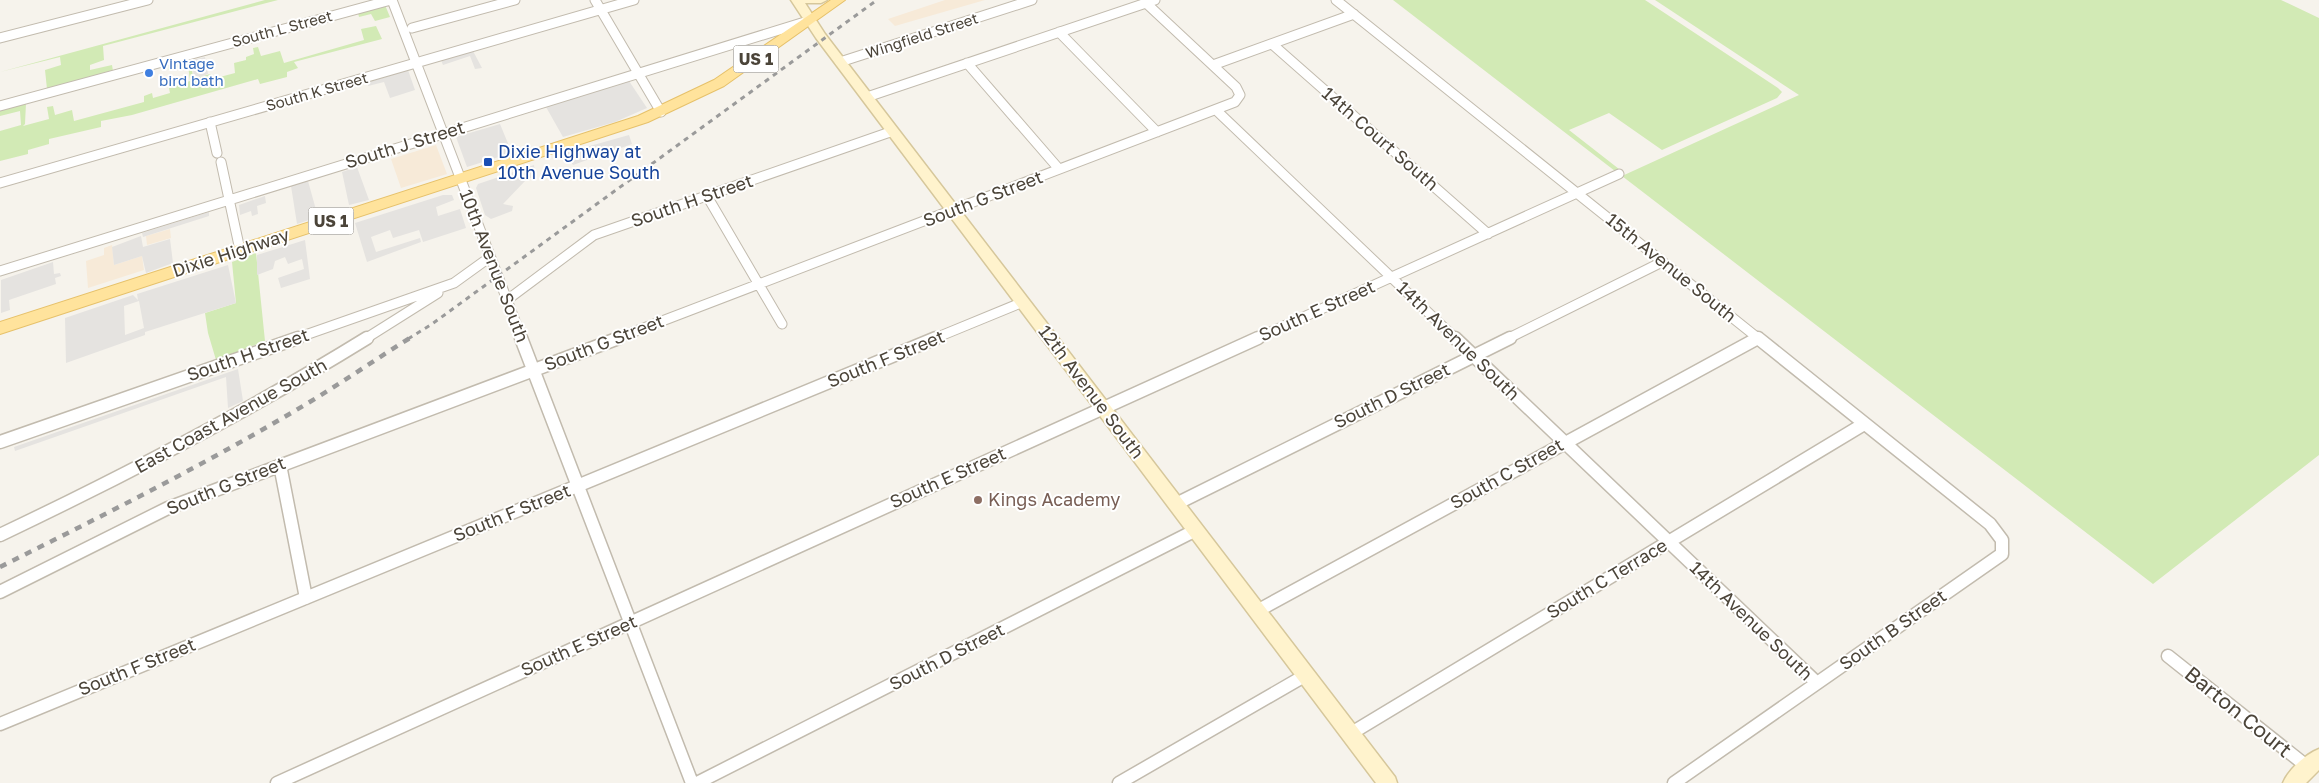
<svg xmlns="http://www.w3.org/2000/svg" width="2319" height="783" viewBox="0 0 2319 783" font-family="'Golos Text',sans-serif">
<rect width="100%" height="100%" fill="#f6f3ec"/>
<path fill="#f7ead8" d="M945,0H985L895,26L888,19Z
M436,145L447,174L401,188L391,159Z
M170,229L171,238L147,245L146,236Z
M112,245L114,265L142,256L144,270L88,288L86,261L104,255V248Z"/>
<path fill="#d2eab5" d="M265,0H278L103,46L104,60L90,65V70L112,65L113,71L47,89L45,70L61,65L60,57L0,72Z
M1393,0H1645L1778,88L1782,92L1777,98L1662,150L1609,113L1569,130L1619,169L1615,171Z
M1655,0H2281L2319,18V455L2153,584L1622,176L1799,95Z
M385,5L390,17L375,21L371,14L359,17L358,13Z
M376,26L382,39L294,62L298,68L287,72V77L260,84L258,79L132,115L101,121V127L49,139V144L28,150V154L0,161V131L21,125L20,111L0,116V110L26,103L25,124L23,126L49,119L47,107L53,106L55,115L72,110L74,121L144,102V96L152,93L153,98L170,93L169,88L190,81L188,65L168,70V65L191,58L193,79L210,74L216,78L235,73L234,63L246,60V57L254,54L253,48L258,47L261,56L280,51L284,63L364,40L361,29Z
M256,253L265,341L216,360L208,333L205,313L236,303L232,262Z"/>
<path fill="#e5e3e0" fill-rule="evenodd" d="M473,51L482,68L475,69L470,56L443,65L441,60Z
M205,57L208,74L194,79L192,60Z
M408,70L415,90L390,98L384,82L368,86L369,82Z
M629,81L647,108L615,122L563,137L546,107Z
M500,124L512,153L467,167L456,137Z
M629,135L632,144L573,165L565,153Z
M534,165L535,176L526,180L503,204L513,206L512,211L491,219L485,215L476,188L478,184Z
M357,167L369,200L349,205L342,172Z
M308,181L318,217L297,224L291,186Z
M443,195H452L454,200L436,207L438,216L460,209L466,228L423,242L419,230L393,238L390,230L371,237L376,252L420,238L421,242L367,262L355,223Z
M265,196L266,203L257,206L258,214L252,216L251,211L240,215L239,205Z
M209,212V216L143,237L142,233Z
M141,236L143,247L170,239L173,263L146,273L142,256L114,265L112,247Z
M305,240L310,279L281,288L278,278L304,269L302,259L288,264L285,257L275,261L273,269L257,275V255Z
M53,262L54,274L60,273L61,276L55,278L56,284L9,300L10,310L1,313V280Z
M228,265L236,303L145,332V335L66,363L65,318L133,295L138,300L137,294ZM139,301L144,328L125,335L124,306Z
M238,369L243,401L228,408L226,377L15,451L14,447Z"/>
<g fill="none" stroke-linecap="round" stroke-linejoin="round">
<defs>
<path id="street-far1" d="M392,0L522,339
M595,0L661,112
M1336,0L1759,339
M412,28L515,0
M1059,32L1157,132
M0,38L148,0
M1272,44L1488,234
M840,62L1032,0
M967,63L1059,169
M1213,65L1354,14
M867,97L1155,0
M0,106L391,0
M1216,110L1456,339
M210,122L217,153
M221,162L240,250
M0,183L634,0
M707,196L782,324
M0,271L808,21
M507,300L594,235L893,131
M294,339L454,283L490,257
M365,339L438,293
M615,339L1235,102L1240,95L1236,87L1146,3
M933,339L1023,302
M1255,339L1619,174
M1507,339L1662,262
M1756,339L1758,338"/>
<path id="street" d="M521,338L692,783
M1455,338L1817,683
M0,442L298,338
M280,465L306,598
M1176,504L1510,338
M0,535C126,475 249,411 367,338
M0,592L168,508L619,338
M1257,611L1758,338
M2168,656L2309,768
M0,724L936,338
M1350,734L1864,424
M277,783L1258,338
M697,783L1196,530
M1119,783L1306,675
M1674,783L2002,554V540L1990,524L1758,338"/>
<path id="secondary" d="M791,0H827L821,3H805L825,34L1395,777L1397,783H1376L816,38Z
M2319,749V770L2306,783H2283C2288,770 2306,754 2319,749Z"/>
<path id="primary" d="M831,0H845L724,86L648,122L0,334V322L638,116L714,80Z"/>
</defs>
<use href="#street-far1" stroke="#c2bbae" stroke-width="11"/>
<use href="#street" stroke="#c2bbae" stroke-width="15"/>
<use href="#secondary" stroke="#d6c79b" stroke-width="3"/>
<use href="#primary" stroke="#e6c16a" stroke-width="2"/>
<use href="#street-far1" stroke="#fff" stroke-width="9"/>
<use href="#street" stroke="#fff" stroke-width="12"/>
<use href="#secondary" fill="#fff3cd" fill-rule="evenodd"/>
<use href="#primary" fill="#ffe39c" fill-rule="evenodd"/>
<path stroke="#9a9a9a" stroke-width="3" stroke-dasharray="5 5" stroke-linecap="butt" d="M408,339L432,324L877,0"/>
<path stroke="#9a9a9a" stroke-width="4.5" stroke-dasharray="7 7" stroke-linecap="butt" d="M0,567C104,515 208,463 308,403C343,382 376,359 410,338"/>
</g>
<circle fill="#3f7fe0" stroke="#fff" stroke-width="2" cx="149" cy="73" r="5"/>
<rect fill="#1a4fb4" stroke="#fff" stroke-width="2" x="483" y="157" width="10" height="10" rx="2.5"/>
<circle fill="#8d6e63" stroke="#fff" stroke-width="2" cx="978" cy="500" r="5"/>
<g text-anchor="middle" stroke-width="4" stroke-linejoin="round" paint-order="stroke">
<g font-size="15" fill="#4b4439" stroke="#fff">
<text transform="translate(282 29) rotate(-15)" y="5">South L Street</text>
<text transform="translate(922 36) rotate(-18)" y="5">Wingfield Street</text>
<text transform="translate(317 92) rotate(-16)" y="5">South K Street</text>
</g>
<g font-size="15" fill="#366cbe" stroke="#fff" text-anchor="start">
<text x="159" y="69">Vintage<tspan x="159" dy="17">bird bath</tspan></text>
</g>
<g fill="#fff" stroke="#817c74" stroke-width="1">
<rect x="733.5" y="45.5" width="45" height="27" rx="4"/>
<rect x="308.5" y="207.5" width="45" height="27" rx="4"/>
</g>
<g font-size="16" font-weight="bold" fill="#4b4439">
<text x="756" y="65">US 1</text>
<text x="331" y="227">US 1</text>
</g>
<g font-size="18" fill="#4b4439" stroke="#fff">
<text transform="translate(1380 139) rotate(41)" y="6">14th Court South</text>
<text transform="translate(405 145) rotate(-17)" y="6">South J Street</text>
<text transform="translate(983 199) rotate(-21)" y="6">South G Street</text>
<text transform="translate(692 201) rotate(-19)" y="6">South H Street</text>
<text transform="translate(231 253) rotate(-18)" y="6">Dixie Highway</text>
<text transform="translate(494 266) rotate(69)" y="6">10th Avenue South</text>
<text transform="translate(1671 268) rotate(39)" y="6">15th Avenue South</text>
<text transform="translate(1317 311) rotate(-24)" y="6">South E Street</text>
<text transform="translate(1458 341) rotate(44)" y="6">14th Avenue South</text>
<text transform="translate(604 343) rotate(-21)" y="6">South G Street</text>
<text transform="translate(248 355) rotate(-19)" y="6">South H Street</text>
<text transform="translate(886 359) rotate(-22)" y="6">South F Street</text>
<text transform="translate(1091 392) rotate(53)" y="6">12th Avenue South</text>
<text transform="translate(1392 396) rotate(-26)" y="6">South D Street</text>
<text transform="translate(231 416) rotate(-29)" y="6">East Coast Avenue South</text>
<text transform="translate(1507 474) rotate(-29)" y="6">South C Street</text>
<text transform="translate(948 478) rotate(-24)" y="6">South E Street</text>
<text transform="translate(226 486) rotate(-22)" y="6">South G Street</text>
<text transform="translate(512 513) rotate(-22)" y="6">South F Street</text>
<text transform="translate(1607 579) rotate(-31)" y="6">South C Terrace</text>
<text transform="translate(1751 621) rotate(44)" y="6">14th Avenue South</text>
<text transform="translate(1893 630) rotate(-35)" y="6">South B Street</text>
<text transform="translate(579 646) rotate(-24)" y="6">South E Street</text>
<text transform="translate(947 657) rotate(-27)" y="6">South D Street</text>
<text transform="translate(137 667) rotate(-22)" y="6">South F Street</text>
</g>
<g font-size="18" fill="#164399" stroke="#fff" text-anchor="start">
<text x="498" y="158">Dixie Highway at<tspan x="498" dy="21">10th Avenue South</tspan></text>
</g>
<g font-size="18" fill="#785e54" stroke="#fff" text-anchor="start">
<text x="988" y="506">Kings Academy</text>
</g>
<g font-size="21" fill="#4b4439" stroke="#fff">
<text transform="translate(2238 712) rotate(39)" y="7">Barton Court</text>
</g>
</g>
</svg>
